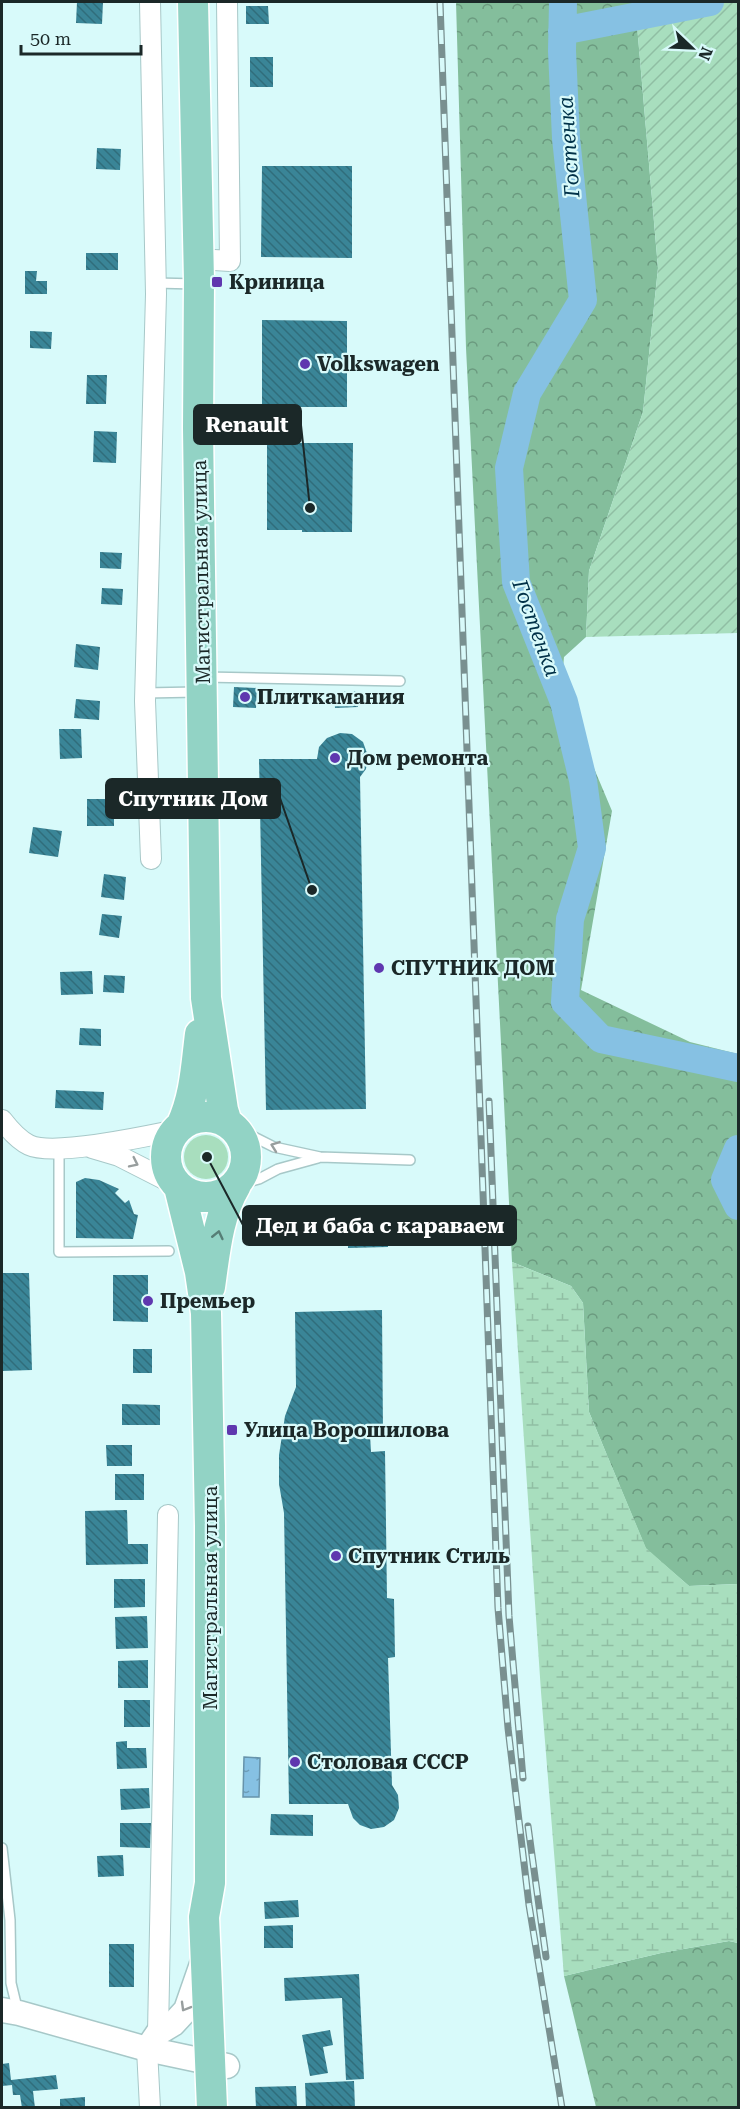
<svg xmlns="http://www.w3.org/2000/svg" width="740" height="2109" viewBox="0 0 740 2109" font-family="'Roboto Serif',serif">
<defs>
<pattern id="forest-crowns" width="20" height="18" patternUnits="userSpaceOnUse" patternTransform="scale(1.5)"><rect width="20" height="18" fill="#84be9c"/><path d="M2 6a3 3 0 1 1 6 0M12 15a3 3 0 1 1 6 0" fill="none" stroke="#6b9a7f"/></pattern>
<pattern id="wetland-marsh" width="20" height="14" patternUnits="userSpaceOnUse" patternTransform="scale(1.5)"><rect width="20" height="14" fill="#a8debe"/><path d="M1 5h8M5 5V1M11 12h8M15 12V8" fill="none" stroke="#90bea3"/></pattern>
<pattern id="garden-furrows" width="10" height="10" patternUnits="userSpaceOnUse" patternTransform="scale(1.5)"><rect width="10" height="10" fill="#a8debe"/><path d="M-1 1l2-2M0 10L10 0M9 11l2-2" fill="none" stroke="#90bea3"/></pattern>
<pattern id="water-ripples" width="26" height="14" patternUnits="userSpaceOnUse" patternTransform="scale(1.5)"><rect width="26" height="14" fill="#86c1e3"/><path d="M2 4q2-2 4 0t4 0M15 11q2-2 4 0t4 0" fill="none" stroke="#6d9db8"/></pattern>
<pattern id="building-back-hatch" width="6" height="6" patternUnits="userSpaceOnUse" patternTransform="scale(1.5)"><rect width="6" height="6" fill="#3a8597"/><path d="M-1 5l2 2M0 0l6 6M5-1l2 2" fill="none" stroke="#306d7b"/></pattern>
</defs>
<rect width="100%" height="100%" fill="#d8fafa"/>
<path fill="#a8debe" d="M184 1157a22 22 0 1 1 44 0a22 22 0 1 1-44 0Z"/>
<path fill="url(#forest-crowns)" d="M456,2H635L658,268L643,412L589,571L586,637L564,657L561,690L612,811L581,990L690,1042L738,1054V1584L689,1586L646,1549L589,1412L583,1303L571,1286L512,1262L466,348Z
M729,1941L738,1943V2107H596L564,1976L661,1953Z"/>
<path fill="url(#wetland-marsh)" d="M512,1262L571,1286L583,1303L589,1412L646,1548L689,1586L738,1584V1943L729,1941L661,1953L564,1976L541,1692Z"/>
<path fill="url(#garden-furrows)" d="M635,2H738V633L586,637L589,571L643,412L658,268Z"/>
<path fill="url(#water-ripples)" stroke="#6693ab" stroke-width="1.5" d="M244,1757L260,1758L259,1797H243Z"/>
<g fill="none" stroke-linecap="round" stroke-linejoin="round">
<path stroke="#86c1e3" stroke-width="28" d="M563,2L562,51L566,138L583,300L527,393L509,468L516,582L564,702L583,780L592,848L570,919L565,1002L601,1039L738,1068
M562,31L710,2
M738,1149L725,1180L738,1206"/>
</g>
<path fill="url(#building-back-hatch)" d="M77,2H103L102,24L76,23Z
M246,6H268L269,24H246Z
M250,57H273V87H250Z
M97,148L121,149L120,170L96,169Z
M262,166H352V258L261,257Z
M86,253H118V270H86Z
M25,271H37L36,281H47V294H25Z
M262,320L347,321V407H262Z
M30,331L52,332L51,349L30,348Z
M87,375H107L106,404H86Z
M94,431L117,432L116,463L93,462Z
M267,443H353L352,532H302V530H267Z
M100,552L122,553L121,569L100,568Z
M102,588L123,589L122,605L101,604Z
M76,644L100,647L98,670L74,667Z
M234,687L257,688L256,708L233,707Z
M357,691L358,707L335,708L334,692Z
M76,699L100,701L99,720L74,718Z
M59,729H81L82,758L60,759Z
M340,733L352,734L363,742L368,756L366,769L360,777L366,1109L266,1110L259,759H317L319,747L327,738Z
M87,799H114V826H87Z
M33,827L62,831L58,857L29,853Z
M104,874L126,877L124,900L101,897Z
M102,914L122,916L119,938L99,935Z
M92,971L93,994L61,995L60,972Z
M104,975L125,976L124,993L103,992Z
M80,1028L101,1029V1046L79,1045Z
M56,1090L104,1092L103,1110L55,1108Z
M85,1178L99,1180L119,1189L115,1193L125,1203L129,1200L134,1214L138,1215L133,1239L76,1238V1182Z
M388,1233V1247L348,1248V1235Z
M2,1273H29L32,1370L2,1371Z
M113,1275H148V1322L113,1321Z
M382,1310L383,1433L370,1435L371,1452L385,1451L387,1598L394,1599L395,1657L388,1658L392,1785L398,1795L399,1808L394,1820L384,1827L371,1829L360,1825L353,1818L348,1804H289L284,1513L279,1484V1455L285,1416L296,1387L295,1312Z
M133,1349H152V1373H133Z
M122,1404L160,1405V1425H122Z
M106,1445H132V1466H107Z
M115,1474H144V1500H115Z
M127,1510L128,1544H148V1564L86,1565L85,1511Z
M114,1579H145V1607L114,1608Z
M147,1616L148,1648L116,1649L115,1617Z
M148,1660V1688H118V1661Z
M124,1700H150V1727H124Z
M127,1741V1748H146L147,1768L117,1769L116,1742Z
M149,1788L150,1808L121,1810L120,1789Z
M271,1814L313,1815V1836L270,1835Z
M120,1823H151L150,1848L120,1847Z
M123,1855L124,1876L98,1877L97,1856Z
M298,1900L299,1917L265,1919L264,1902Z
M293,1925V1948H264V1926Z
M109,1944H134V1987H109Z
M359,1974L364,2079L346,2080L342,1998L285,2001L284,1978Z
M330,2030L333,2045L323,2047L328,2073L310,2076L302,2035Z
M9,2063L11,2080L56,2075L58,2089L33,2091L35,2108H22L20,2095H13L12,2085L2,2086V2064Z
M354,2081L355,2108H306L305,2083Z
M296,2086L297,2108H256L255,2087Z
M85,2097V2108H60V2099Z"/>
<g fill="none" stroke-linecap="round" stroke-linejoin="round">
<defs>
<path id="service" d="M156,283L196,284
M204,677L400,681
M145,693L197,692
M234,1127L274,1147L320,1157L410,1160
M59,1148V1252L169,1251
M240,1184L259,1179L278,1169L318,1158
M2,1848L10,1920L11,1983L18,2012"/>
<path id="minor" d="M150,2L156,294L145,701L151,859
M198,259L230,261L227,2
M2,1120C9,1129 18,1140 29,1145C54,1157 147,1136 177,1130
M92,1148L119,1156L176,1185
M158,2033L168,1515
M147,2049L150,2108"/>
<path id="tertiary" d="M2,2010L19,2013L147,2049L227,2066
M147,2049L158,2033L173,2024L186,2010L202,1964"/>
<path id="primary" d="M193,2L199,281L198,428L206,998L223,1110L227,1123
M166 1157a40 40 0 1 1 80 0a40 40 0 1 1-80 0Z
M181,1126C195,1096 196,1066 200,1034
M179,1187L200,1272L206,1313L210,1526V1883L204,1917L212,2108
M210,1287C215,1252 218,1215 236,1185"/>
</defs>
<use href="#service" stroke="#a7c8c8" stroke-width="12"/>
<use href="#minor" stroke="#a7c8c8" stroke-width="22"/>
<use href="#tertiary" stroke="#a7c8c8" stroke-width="27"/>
<use href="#primary" stroke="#fff" stroke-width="33"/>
<use href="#service" stroke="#fff" stroke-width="9"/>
<use href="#minor" stroke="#fff" stroke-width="20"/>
<use href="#tertiary" stroke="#fff" stroke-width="24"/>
<use href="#primary" stroke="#92d3c5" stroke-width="30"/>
<defs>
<path id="rail" d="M440,2L498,1608L508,1728L529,1905L562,2108
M489,1101L509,1616L523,1778
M528,1826L546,1957"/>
</defs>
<use href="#rail" stroke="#799090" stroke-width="7"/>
<use href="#rail" stroke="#d8fafa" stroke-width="4.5" stroke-dasharray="14" stroke-linecap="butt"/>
</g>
<defs><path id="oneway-chevron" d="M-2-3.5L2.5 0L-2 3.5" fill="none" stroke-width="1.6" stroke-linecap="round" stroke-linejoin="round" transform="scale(1.5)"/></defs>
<g stroke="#989e9e">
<use href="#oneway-chevron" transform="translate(275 1146) rotate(-160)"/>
<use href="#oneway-chevron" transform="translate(134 1163) rotate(26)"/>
<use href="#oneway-chevron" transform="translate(185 2007) rotate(120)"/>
</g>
<use stroke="#567e76" href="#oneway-chevron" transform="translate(218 1235) rotate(-77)"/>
<g fill="#5f37af" stroke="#d8fafa" stroke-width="2">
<rect x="211" y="276" width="12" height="12" rx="3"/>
<circle cx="305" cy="364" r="6"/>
<circle cx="245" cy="697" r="6"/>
<circle cx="335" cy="758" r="6"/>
<circle cx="379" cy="968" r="6"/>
<circle cx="148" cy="1301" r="6"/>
<rect x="226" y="1424" width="12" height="12" rx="3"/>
<circle cx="336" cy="1556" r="6"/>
<circle cx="295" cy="1762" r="6"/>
</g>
<g text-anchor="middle" stroke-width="4.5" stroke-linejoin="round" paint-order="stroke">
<g font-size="20" font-weight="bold" fill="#1b2828" stroke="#d8fafa" text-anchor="start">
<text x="229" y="289">Криница</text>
<text x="317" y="371">Volkswagen</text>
<text x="257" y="704">Плиткамания</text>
<text x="347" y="765">Дом ремонта</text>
<text x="391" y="975">СПУТНИК ДОМ</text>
<text x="160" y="1308">Премьер</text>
<text x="244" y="1437">Улица Ворошилова</text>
<text x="348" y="1563">Спутник Стиль</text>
<text x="307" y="1769">Столовая СССР</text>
</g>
<g font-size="20" fill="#1b2828" stroke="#d8fafa">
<text transform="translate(201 572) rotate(-91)" y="7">Магистральная улица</text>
<text transform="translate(210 1598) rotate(-90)" y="7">Магистральная улица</text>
</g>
<g font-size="21" font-style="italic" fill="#003148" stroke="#d8fafa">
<text transform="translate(569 147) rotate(-94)" y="7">Гостенка</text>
<text transform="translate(536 628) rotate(70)" y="7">Гостенка</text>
</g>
</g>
<path fill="none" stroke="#1b2828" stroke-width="2" d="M310 508L301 425M312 890L280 798M207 1157L243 1225"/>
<g fill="#1b2828" stroke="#d8fafa" stroke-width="2">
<circle cx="310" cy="508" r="6"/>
<circle cx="312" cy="890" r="6"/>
<circle cx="207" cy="1157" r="6"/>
</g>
<g fill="#1b2828" stroke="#1b2828" stroke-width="2">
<rect x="194" y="405" width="107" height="39" rx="6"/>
<rect x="106" y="779" width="174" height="39" rx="6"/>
<rect x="243" y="1206" width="273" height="39" rx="6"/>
</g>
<g font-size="21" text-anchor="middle" font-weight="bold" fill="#fff">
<text x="247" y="432">Renault</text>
<text x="193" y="806">Спутник Дом</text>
<text x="380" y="1233">Дед и баба с караваем</text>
</g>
<rect width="740" height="2109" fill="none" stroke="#1b2828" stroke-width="6"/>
<g transform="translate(692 48) rotate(113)" stroke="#d8fafa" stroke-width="4.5" paint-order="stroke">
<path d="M0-4.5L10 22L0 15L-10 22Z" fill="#1b2828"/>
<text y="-9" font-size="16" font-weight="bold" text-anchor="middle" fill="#1b2828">N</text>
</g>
<path d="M21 45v9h120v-9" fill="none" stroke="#1b2828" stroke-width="3"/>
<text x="30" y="45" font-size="18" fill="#1b2828" stroke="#d8fafa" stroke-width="4.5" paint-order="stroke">50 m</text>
</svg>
